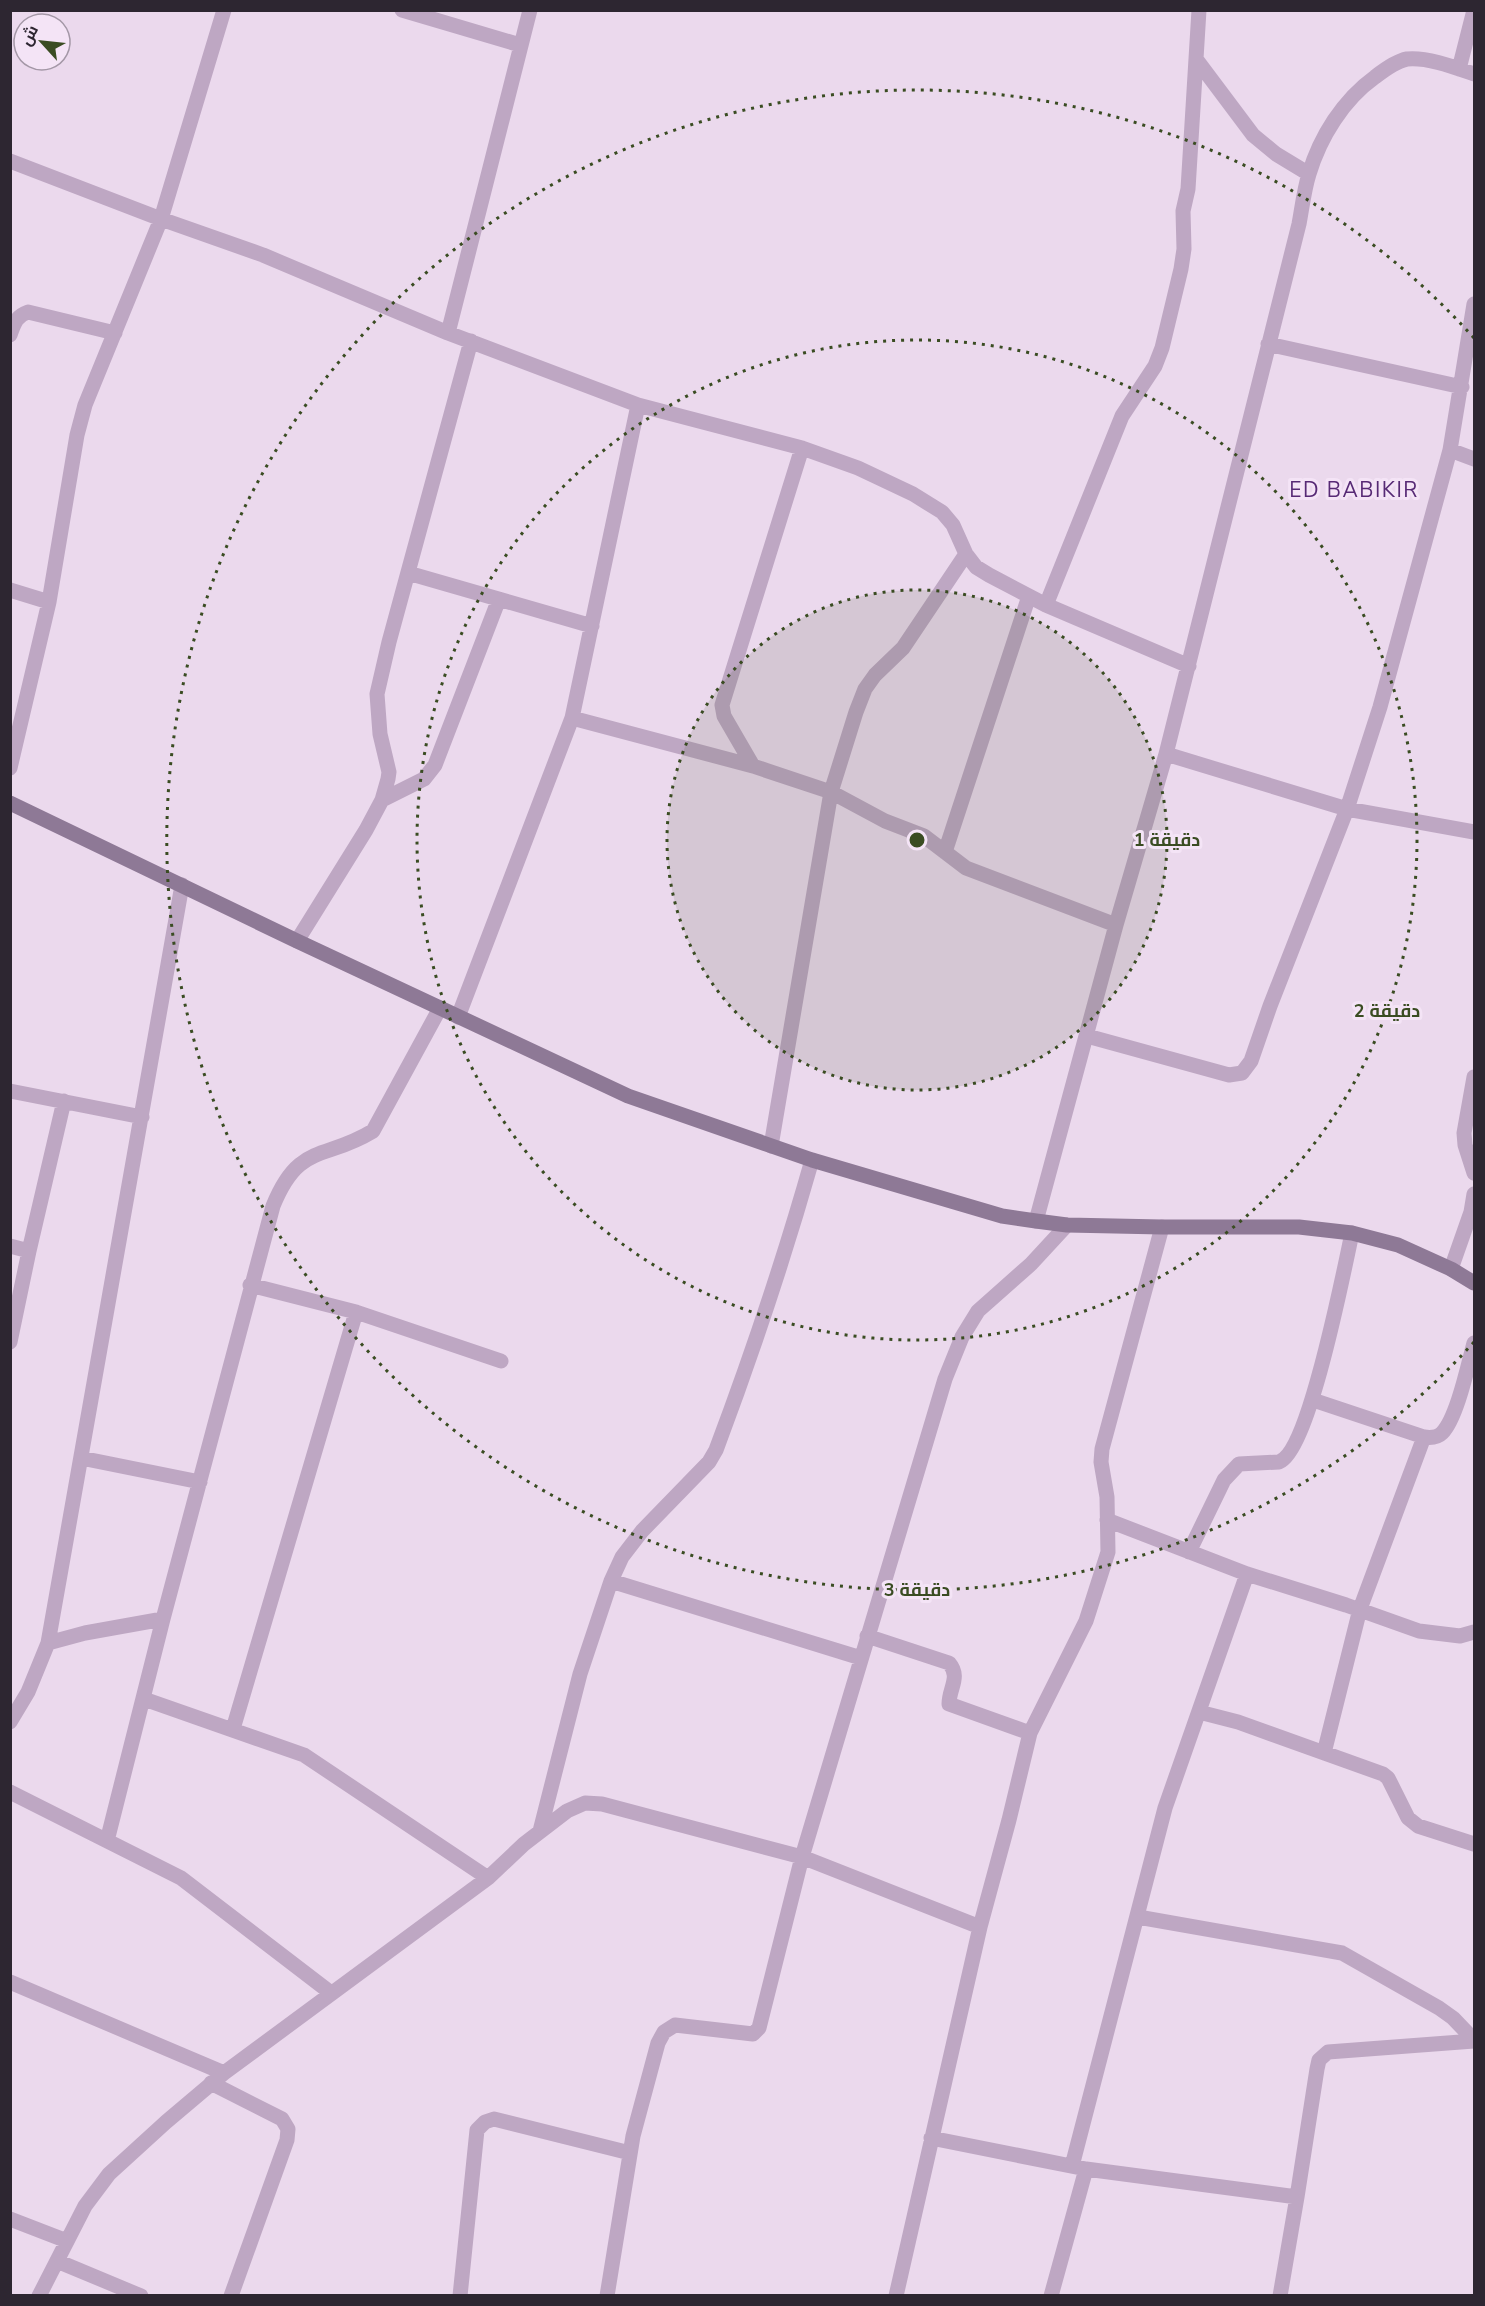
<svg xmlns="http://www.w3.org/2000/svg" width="1485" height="2306" viewBox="0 0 1485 2306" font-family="'Nunito Sans',Cairo,sans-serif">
<rect width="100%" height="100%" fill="#ebd9ed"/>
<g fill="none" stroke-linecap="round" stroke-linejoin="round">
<path stroke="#bea7c3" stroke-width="15" d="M402,10L520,45
M1196,59L1253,135L1276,154L1309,174
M1459,69L1474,10
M10,161L161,219L263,255L448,333L638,405L802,448L858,468L913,494L942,512L953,525L966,554L976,567L989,575L1046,605L1189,666
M448,333L530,10
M10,335C14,324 16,316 28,312L115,333
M1268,344L1462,387
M1450,450L1474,459
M408,573L592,626
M10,590L49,602
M1046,605L1122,416L1155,366L1162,348L1181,269L1184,249L1183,211L1188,189L1199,10
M572,718L753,766L831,792L885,821L924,836L966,868L1116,925
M1166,754L1347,809L1474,832
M753,766L724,716L722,705L802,448
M10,768L49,602L77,435L85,405L161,219L224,10
M382,800L424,779L435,765L499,599
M945,852L1029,596
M297,941L366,830L382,800L388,779L389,772L380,734L377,694L389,642L471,341
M458,1017L572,718L638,405
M1087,1036L1229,1075L1242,1073L1251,1061L1270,1006L1347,809L1380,707L1450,450L1474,304
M1474,1077L1464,1133L1465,1145L1474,1173
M10,1091L142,1117
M771,1146L831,792L856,712L865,689L875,675L903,648L966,554
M1036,1221L1116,925L1166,754L1299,224C1302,208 1304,190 1309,174C1320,137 1343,100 1375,77C1384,70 1396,61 1407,59C1428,57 1454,67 1474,74
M10,1246L29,1251
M1451,1269L1471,1212L1474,1194
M250,1285L356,1312L501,1361
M10,1342L29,1251L64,1101
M1313,1400L1424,1437C1431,1438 1437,1438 1442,1433C1457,1418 1468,1365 1474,1343
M81,1458L200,1482
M1107,1520L1247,1574L1346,1605L1419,1631L1460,1636L1474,1632
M1189,1552L1224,1480L1239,1464L1279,1462C1309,1451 1344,1270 1352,1233
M611,1581L861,1658
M867,1636L949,1663C961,1677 949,1688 949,1704L1030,1733
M48,1643L85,1633L163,1619
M144,1699L304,1755L488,1878
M1199,1712L1238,1722L1383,1774L1388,1778L1408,1818L1418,1826L1474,1844
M10,1722L28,1692L48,1643L182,885
M233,1729L356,1312
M1324,1753L1360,1609L1424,1437
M10,1792L181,1878L331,1993
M540,1831L580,1674L611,1581L622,1557L642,1531L709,1462L716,1450C752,1354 784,1259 812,1160
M107,1841L163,1619L273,1206C299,1142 324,1161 373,1131L440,1008
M1138,1917L1342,1953L1439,2008L1453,2018L1474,2040
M10,1982L224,2073
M211,2083L282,2119L288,2129L287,2140L231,2296
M931,2138L1086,2169L1297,2197L1280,2296
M1072,2166L1165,1808L1247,1574
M1297,2197L1317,2069L1319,2060L1328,2052L1474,2041
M10,2219L67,2241
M57,2261L141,2296
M39,2296L85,2206L109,2174L166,2122L224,2073L488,1878L524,1844L567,1811L585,1803L602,1804L802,1857L980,1927
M460,2296L477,2130L485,2122L494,2119L630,2153
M607,2296L633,2136L658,2043L664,2032L675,2025L753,2034L759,2028L802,1857L945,1379L962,1337L978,1311L1031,1264L1067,1225
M896,2296L980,1927L1009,1820L1030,1733L1086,1621L1108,1552L1107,1497L1101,1462L1102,1449L1162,1227
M1051,2296L1086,2169"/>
<path stroke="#8e7996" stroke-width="15" d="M10,803L297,941L628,1096L812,1160L1002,1216L1036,1221L1067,1225L1162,1227H1299L1352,1233L1398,1245L1451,1269L1474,1283"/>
</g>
<circle cx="917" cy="840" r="250" fill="#3a4c22" fill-opacity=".12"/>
<g fill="none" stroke="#3a4c22" stroke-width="3" stroke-dasharray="3 6">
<circle cx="917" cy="840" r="250"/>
<circle cx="917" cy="840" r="500"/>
<path d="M1474 1342A750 750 0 1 1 1474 338"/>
</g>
<g text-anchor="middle" stroke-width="6" stroke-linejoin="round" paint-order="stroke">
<g font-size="21" letter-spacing="1.5" fill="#572a75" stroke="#f4e4f6">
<text x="1354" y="497">ED BABIKIR</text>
</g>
</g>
<circle cx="917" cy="840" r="9" fill="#3a4c22" stroke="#f4e4f6" stroke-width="3"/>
<g font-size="18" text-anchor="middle" font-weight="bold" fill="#3a4c22" stroke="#f4e4f6" stroke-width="6" stroke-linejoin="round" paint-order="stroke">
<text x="1167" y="846">1 دقيقة</text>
<text x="1387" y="1017">2 دقيقة</text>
<text x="917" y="1596">3 دقيقة</text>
</g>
<rect width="1485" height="2306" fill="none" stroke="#2d2631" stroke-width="24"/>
<g transform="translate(42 42) rotate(297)"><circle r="28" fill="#f4e4f6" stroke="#a498a7" stroke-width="1.5"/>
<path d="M0-4.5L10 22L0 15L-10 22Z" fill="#3a4c22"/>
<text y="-9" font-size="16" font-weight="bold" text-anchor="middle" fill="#2d2631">ش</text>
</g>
</svg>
